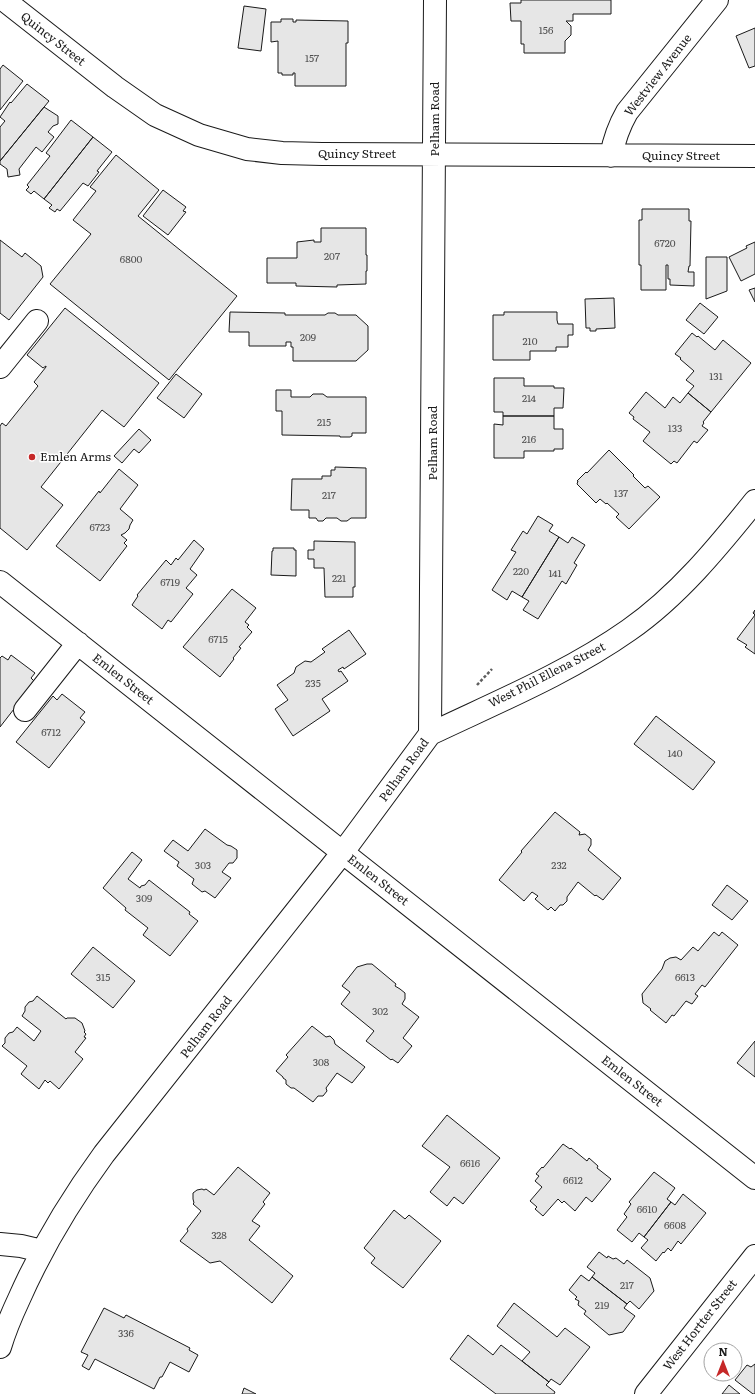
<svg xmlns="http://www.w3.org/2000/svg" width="755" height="1394" viewBox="0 0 755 1394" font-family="Literata,serif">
<rect width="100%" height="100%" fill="#fff"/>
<path fill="#e6e6e6" stroke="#1a1a1a" d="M521,0H611V14H573V21H566L571,26V35L565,41V53H524V44H521V21H511L510,3H521Z
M244,6L266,9L261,51L238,48Z
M281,19H293V22H296V20L348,21V43H346V86H295V73H293V75H282V73H278V41L271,42V22H281Z
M755,28V66L749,68L736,36Z
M3,65L23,81L0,110V69Z
M27,84L49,101L0,161V127L5,121L0,117L10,102L11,103Z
M44,107L58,116V124L53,126L48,132L54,137L42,152L36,147L19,169L20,175L8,177L7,169L0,164V161Z
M71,120L93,137L44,199L34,191L31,194L26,190L29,187L27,185L50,156L46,153Z
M93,137L112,152L97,171L99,172L88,186L83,183L60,211L57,209L55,212L49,208L52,205L44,199Z
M116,155L159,190L138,216L237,296L169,380L50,284L91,234L73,220L96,191L90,187Z
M163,190L186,207L183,211L186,212L168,235L143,216Z
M642,209H689V221H691L690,266H689L688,272H694V286L670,285V279H668V265H666V290H641V265H639V220H642Z
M321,228H366V255H367V271H366V284L337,285V287L296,286V283H267V258H297V242L314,240V242H321Z
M0,240L22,257L25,253L41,266L43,277L9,320L0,313Z
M755,242V274L741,281L729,257L747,248L746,246Z
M706,257H727V291L706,299Z
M755,288V302L749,290Z
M614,298L615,328L596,329V331H590V328H586L585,299Z
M700,303L718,317L704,334L686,320Z
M65,308L159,383L124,427L102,410L41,487L63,505L27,550L0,528V426L2,423L6,426L38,386L34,382L46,367V366L43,368L27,355Z
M230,312L285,313V315H325L328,313H335L338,315H356L368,326V350L356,361H293V347H291V342H286V346H249V332H229Z
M504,312H557V320L558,324H573V335H568V347H556V351H530V360H493V315H504Z
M692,333L697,337L698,336L715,350L723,340L751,363L711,412L688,393L694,386L686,380L694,371L680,359L681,358L675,354Z
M176,374L202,394L184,418L157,398Z
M494,378H524V386H554V388H564L563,408H554V416H503V412H494Z
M276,390H291V397H310L313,394H323L327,397H366V433H352V436L350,437H340V436L282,435V411H276Z
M646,392L665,408L673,397L680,403L688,393L711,412L703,422L704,423L702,426L708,430L697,443L694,441L677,463L674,461L671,464L643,441L650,432L633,419L634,417L629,413Z
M503,416H554V429H563V449H554V451H524V458H494V424L503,425Z
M139,429L151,440L139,453L134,449L122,463L114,456Z
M609,450L634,475L633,476L645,488L648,486L660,497L629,529L616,517L619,514L607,503L606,504L600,499L596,503L577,484L578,481H577L586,472L587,473Z
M335,467L366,468V518H351L347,521H341L337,518H326L323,521H318L316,518H309V510H291L292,479H322V476H331V470H335Z
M119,469L138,485L120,509L133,520L130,525L129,529L125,533L121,535L127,540L124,543L127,546L100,581L56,546L99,491L100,493Z
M538,516L553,525L549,531L559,537L522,597L512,591L507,600L492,590L516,552L511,550L523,531L527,534Z
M559,537L568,543L572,537L585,545L574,563L577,565L566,584L562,581L538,619L523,610L529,601L522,597Z
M194,540L204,549L190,569L197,575L186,588L193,594L171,622L168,620L162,629L132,605L138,596L137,595L166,560L171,565L176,558L178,560Z
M314,541L355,542V587H353V597H325L324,568H314V559H308V550H314Z
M273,548H294V550H296V576L271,575L272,551H273Z
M232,589L256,608L245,622L249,625L247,627L252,632L239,647L241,648L233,658L234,659L220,677L183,647Z
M755,610V654L745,647L747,645L737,639L755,615L753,613Z
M349,630L366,654L344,669L343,667L338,670L339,672L341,671L348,681L322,699L330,711L293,736L275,709L288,700L277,685L294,673L296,667L305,661L311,662L325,652L322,649Z
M11,655L35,673L31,678L35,682L0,727V658L2,656L8,660Z
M62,694L85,712L80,718L85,722L49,768L16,742L53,696L57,700Z
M656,716L715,762L693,790L634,744Z
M555,812L580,832L579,835L585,834L591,839V845L588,850L621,878L603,900L596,895L595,896L578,882L567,897V901L563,905H560L555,911L551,907L548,910L535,899L538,896L532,892L524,901L499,880L522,852L521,851Z
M205,829L227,845L231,846L237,850V858L233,863H229L222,872L231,878L215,898L205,891L202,892L192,884L194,879L177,866L179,862L164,851L173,840L188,851Z
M132,852L142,860L128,879L140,888L141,886L145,885L149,880L190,912L189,914L198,921L170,956L143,935L148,928L125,910L126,908L103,888Z
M727,885L748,901L732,920L712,905Z
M714,932L719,936L722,932L738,945L705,987L702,985L695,994L698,996L692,1004L686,1001L674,1016L672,1015L666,1023L650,1010L651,1009L643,1003L642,994L662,969L665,961L670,958L676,957L681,960L693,947L698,951Z
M93,947L135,981L113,1008L71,974Z
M367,964H372L396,984L395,986L400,989L405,993V999L402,1004L419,1017L403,1038L412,1046L398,1063L392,1059L391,1060L366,1041L374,1031L341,1004L350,992L342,986L357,967Z
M37,996L66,1019L67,1018H75L82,1023L85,1031L84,1032L86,1034L84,1037L86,1038L75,1052L83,1059L59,1089L50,1081L48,1083L45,1080L39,1089L21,1074L27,1066L2,1046L5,1043V1038L9,1033L13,1032L17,1027L34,1041L41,1031L22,1016L25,1011V1007L29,1002L33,1001Z
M312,1026L326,1037L330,1036L334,1040L335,1044L365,1067L352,1083L337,1073L326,1088L327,1091L323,1096H318L313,1102L294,1088H291L286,1084V1080L283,1078V1077L276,1071L288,1057L286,1055Z
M755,1041V1077L737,1063Z
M447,1115L500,1158L463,1204L454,1197L447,1206L430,1192L450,1167L422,1146Z
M563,1144L570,1149L571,1148L587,1161L589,1158L598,1166L597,1168L611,1179L592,1202L586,1197L575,1211L564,1201L562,1203L558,1199L543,1216L535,1209L537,1207L530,1201L542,1187L535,1181L539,1176L536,1174L542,1167L543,1168Z
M238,1167L270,1193L263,1202L265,1204L252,1221L260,1226L249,1240L293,1276L272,1303L220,1261L210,1263L180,1241L188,1231L187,1229L201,1211L193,1204L194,1203L193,1199V1193L197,1190L202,1189L204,1190L206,1189L214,1195Z
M654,1172L675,1188L667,1199L671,1202L644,1237L639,1233L632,1242L617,1230L627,1217L624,1214L631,1204L629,1202Z
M683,1194L706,1213L681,1244L678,1241L671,1251L668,1248L664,1253L663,1252L656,1261L641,1248L648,1240L644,1237L671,1202L675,1205Z
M394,1210L405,1219L409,1215L441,1241L403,1288L371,1263L375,1258L364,1248Z
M599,1252L607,1258L608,1256L613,1259L616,1258L624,1264L627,1260L650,1278L654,1291L639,1309L630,1301L627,1304L592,1277L595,1273L587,1267Z
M581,1275L589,1281L592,1277L627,1304L624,1308L635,1316L623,1332L609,1335L584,1314L586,1311L578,1305L579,1301L575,1299L577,1297L569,1290Z
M514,1303L557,1337L565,1328L590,1347L560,1385L551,1379L549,1382L522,1361L530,1352L497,1326Z
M104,1308L124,1318L126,1315L190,1348L189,1350L198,1355L189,1372L170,1362L162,1377H160L154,1389L95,1359L89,1370L82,1366L88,1355L81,1352Z
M468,1335L493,1355L501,1345L549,1382L546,1385L555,1392L554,1394H496L450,1359Z
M755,1364V1394H753L735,1380L747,1365L751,1367Z
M729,1385L740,1394H722Z
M244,1388L256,1394H242Z"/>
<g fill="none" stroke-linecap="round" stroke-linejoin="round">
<defs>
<path id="minor" d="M4,0L115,87L155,115L199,135L247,149L282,153L322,154L755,156
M611,156C614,140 619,126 627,112L717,0
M0,367L37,321
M0,582L755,1178
M25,710L78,643
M430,734C497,702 568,673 629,630C678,596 718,547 755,501
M0,1244L21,1246L42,1251
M0,1347C5,1330 12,1314 19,1299C42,1247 71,1199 104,1154L343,852L430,734L435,0
M646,1394L755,1256"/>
</defs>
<use href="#minor" stroke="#1a1a1a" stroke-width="24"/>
<path stroke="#5f5f5f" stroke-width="2.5" stroke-dasharray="3 2" stroke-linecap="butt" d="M477,685L492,669"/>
<use href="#minor" stroke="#fff" stroke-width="22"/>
</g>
<circle fill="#c62828" stroke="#fff" stroke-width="1.5" cx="32" cy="457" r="4"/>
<g text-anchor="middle" stroke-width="3" stroke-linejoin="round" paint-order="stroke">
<g font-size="10" fill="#4d4d4d">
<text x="546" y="34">156</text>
<text x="312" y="62">157</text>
<text x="665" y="247">6720</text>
<text x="332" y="260">207</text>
<text x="131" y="263">6800</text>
<text x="308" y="341">209</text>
<text x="530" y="345">210</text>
<text x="716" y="380">131</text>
<text x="529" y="402">214</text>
<text x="324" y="426">215</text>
<text x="675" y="432">133</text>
<text x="529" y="443">216</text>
<text x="621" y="497">137</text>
<text x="329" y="499">217</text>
<text x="100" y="531">6723</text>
<text x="521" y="575">220</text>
<text x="555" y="577">141</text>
<text x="339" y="582">221</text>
<text x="170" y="586">6719</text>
<text x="218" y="643">6715</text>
<text x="313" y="687">235</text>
<text x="51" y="736">6712</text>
<text x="675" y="757">140</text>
<text x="203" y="869">303</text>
<text x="559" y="869">232</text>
<text x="144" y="902">309</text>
<text x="103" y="981">315</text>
<text x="685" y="981">6613</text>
<text x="380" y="1015">302</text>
<text x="321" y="1066">308</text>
<text x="470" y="1167">6616</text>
<text x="573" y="1184">6612</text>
<text x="647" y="1213">6610</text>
<text x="675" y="1229">6608</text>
<text x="219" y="1239">328</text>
<text x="627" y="1289">217</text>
<text x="602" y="1309">219</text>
<text x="126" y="1337">336</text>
</g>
<g font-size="12" fill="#1a1a1a" stroke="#fff">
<text transform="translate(53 39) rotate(38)" y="4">Quincy Street</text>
<text transform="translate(658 75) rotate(-52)" y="4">Westview Avenue</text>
<text transform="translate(435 119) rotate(-90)" y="4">Pelham Road</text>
<text x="357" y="158">Quincy Street</text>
<text x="681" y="160">Quincy Street</text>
<text transform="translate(433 443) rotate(-90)" y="4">Pelham Road</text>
<text transform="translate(547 675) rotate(-27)" y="4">West Phil Ellena Street</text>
<text transform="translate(123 679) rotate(38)" y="4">Emlen Street</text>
<text transform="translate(404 770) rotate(-54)" y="4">Pelham Road</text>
<text transform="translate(378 880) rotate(38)" y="4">Emlen Street</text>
<text transform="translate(206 1027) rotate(-52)" y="4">Pelham Road</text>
<text transform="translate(632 1081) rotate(38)" y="4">Emlen Street</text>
<text transform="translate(700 1325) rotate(-52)" y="4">West Hortter Street</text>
</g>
<g font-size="12" fill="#1a1a1a" stroke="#fff" text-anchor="start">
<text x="40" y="461">Emlen Arms</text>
</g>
</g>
<g transform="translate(723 1362)"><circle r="19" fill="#ffffff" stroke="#a3a3a3"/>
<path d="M0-3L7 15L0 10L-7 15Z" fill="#c62828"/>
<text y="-6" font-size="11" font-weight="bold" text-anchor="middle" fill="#1a1a1a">N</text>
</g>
</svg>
